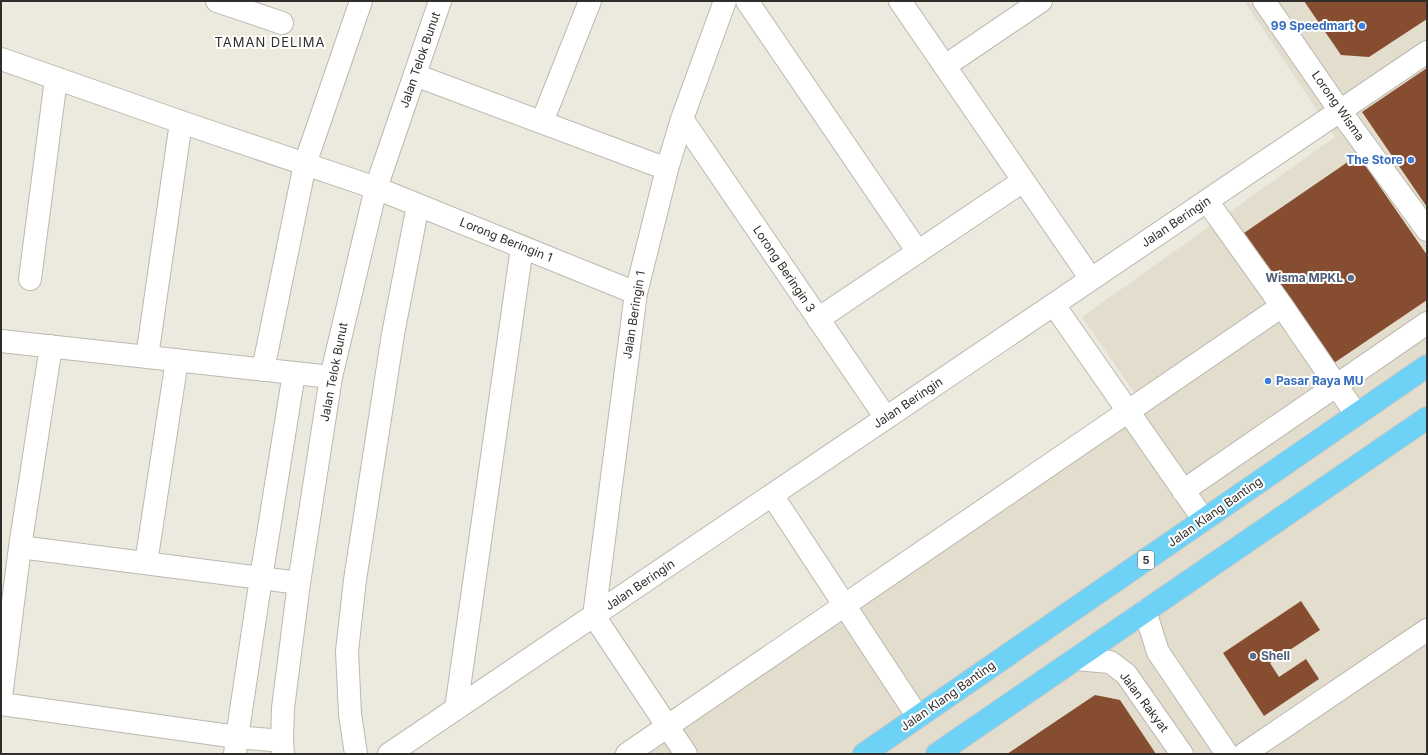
<svg xmlns="http://www.w3.org/2000/svg" width="1428" height="755" viewBox="0 0 1428 755" font-family="Inter,sans-serif">
<rect width="100%" height="100%" fill="#ece9df"/>
<path fill="#e2ddcd" d="M1244,1H1427V754H622L1141,402L1082,317L1335,137Z"/>
<path fill="#864d30" d="M1304,1H1427V19L1369,57L1341,55Z
M1427,68V207L1362,112Z
M1358,155L1427,255V300L1334,363L1244,233Z
M1301,601L1320,630L1270,663L1279,677L1306,659L1319,679L1264,716L1223,653Z
M1095,695L1120,700L1156,754H1007Z"/>
<g fill="none" stroke-linecap="round" stroke-linejoin="round">
<defs>
<path id="minor" d="M217,1L282,23
M747,1L918,252
M900,1L1091,279
M1264,1L1340,111L1427,230
M1,59L181,122L376,188L636,293
M945,66L1041,1
M415,75L667,169
M682,119L886,418
M542,122L590,1
M1207,201L1282,306L1356,414
M30,279L56,79
M1054,305L1204,520
M818,319L1023,181
M1,341L331,377
M147,357L181,122
M263,370L305,164L361,1
M1183,491L1427,323
M772,495L918,717
M20,547L299,583
M146,563L177,360
M1145,611L1158,652L1227,754
M1076,659L1110,662L1126,674L1182,754
M1,697L20,547L51,346
M1,704L237,737L282,741
M456,709L522,247
M235,754L237,737L261,578L294,373
M283,754L282,741L283,708L299,583L331,377L376,188L440,1
M356,754L350,714L347,651L355,580L393,334L418,205
M389,754L1427,52
M627,754L1282,306
M686,754L594,616L636,293L667,169L682,119L725,1
M1244,754L1427,630"/>
<path id="highway" d="M864,754L1427,366
M937,754L1427,418"/>
</defs>
<use href="#minor" stroke="#bbb8af" stroke-width="24"/>
<use href="#highway" stroke="#c9c9c8" stroke-width="24"/>
<use href="#minor" stroke="#fff" stroke-width="22"/>
<use href="#highway" stroke="#6dd2f6" stroke-width="22"/>
</g>
<g fill="#3f7fe0" stroke="#fff" stroke-width="1.5">
<circle cx="1362" cy="26" r="4"/>
<circle cx="1411" cy="160" r="4"/>
<circle cx="1268" cy="381" r="4"/>
</g>
<g fill="#5c6f8a" stroke="#fff" stroke-width="1.5">
<circle cx="1351" cy="278" r="4"/>
<circle cx="1253" cy="656" r="4"/>
</g>
<g text-anchor="middle" stroke-width="4" stroke-linejoin="round" paint-order="stroke">
<rect fill="#fff" stroke="#6d6d6a" stroke-width="1" x="1138" y="551" width="16" height="18" rx="3"/>
<g font-size="11" font-weight="bold" fill="#2f2e2a">
<text x="1146" y="564">5</text>
</g>
<g font-size="12" font-weight="bold" fill="#366cbe" stroke="#fff" text-anchor="end">
<text x="1354" y="30">99 Speedmart</text>
<text x="1403" y="164">The Store</text>
<text x="1276" y="385" text-anchor="start">Pasar Raya MU</text>
</g>
<g font-size="12" fill="#2f2e2a" stroke="#fff">
<text transform="translate(420 60) rotate(-71)" y="4">Jalan Telok Bunut</text>
<text transform="translate(1338 106) rotate(55)" y="4">Lorong Wisma</text>
<text transform="translate(1176 222) rotate(-34)" y="4">Jalan Beringin</text>
<text transform="translate(506 240) rotate(22)" y="4">Lorong Beringin 1</text>
<text transform="translate(784 269) rotate(56)" y="4">Lorong Beringin 3</text>
<text transform="translate(634 315) rotate(-81)" y="4">Jalan Beringin 1</text>
<text transform="translate(334 372) rotate(-79)" y="4">Jalan Telok Bunut</text>
<text transform="translate(908 403) rotate(-34)" y="4">Jalan Beringin</text>
<text transform="translate(1215 512) rotate(-35)" y="4">Jalan Klang Banting</text>
<text transform="translate(640 585) rotate(-34)" y="4">Jalan Beringin</text>
<text transform="translate(948 696) rotate(-35)" y="4">Jalan Klang Banting</text>
<text transform="translate(1144 702) rotate(53)" y="4">Jalan Rakyat</text>
</g>
<g font-size="12" font-weight="bold" fill="#4e5e75" stroke="#fff" text-anchor="end">
<text x="1343" y="282">Wisma MPKL</text>
<text x="1261" y="660" text-anchor="start">Shell</text>
</g>
<g font-size="13" letter-spacing="1" fill="#2f2e2a" stroke="#fff">
<text x="270" y="47">TAMAN DELIMA</text>
</g>
</g>
<rect width="1428" height="755" fill="none" stroke="#2f2e2a" stroke-width="4"/>
</svg>
